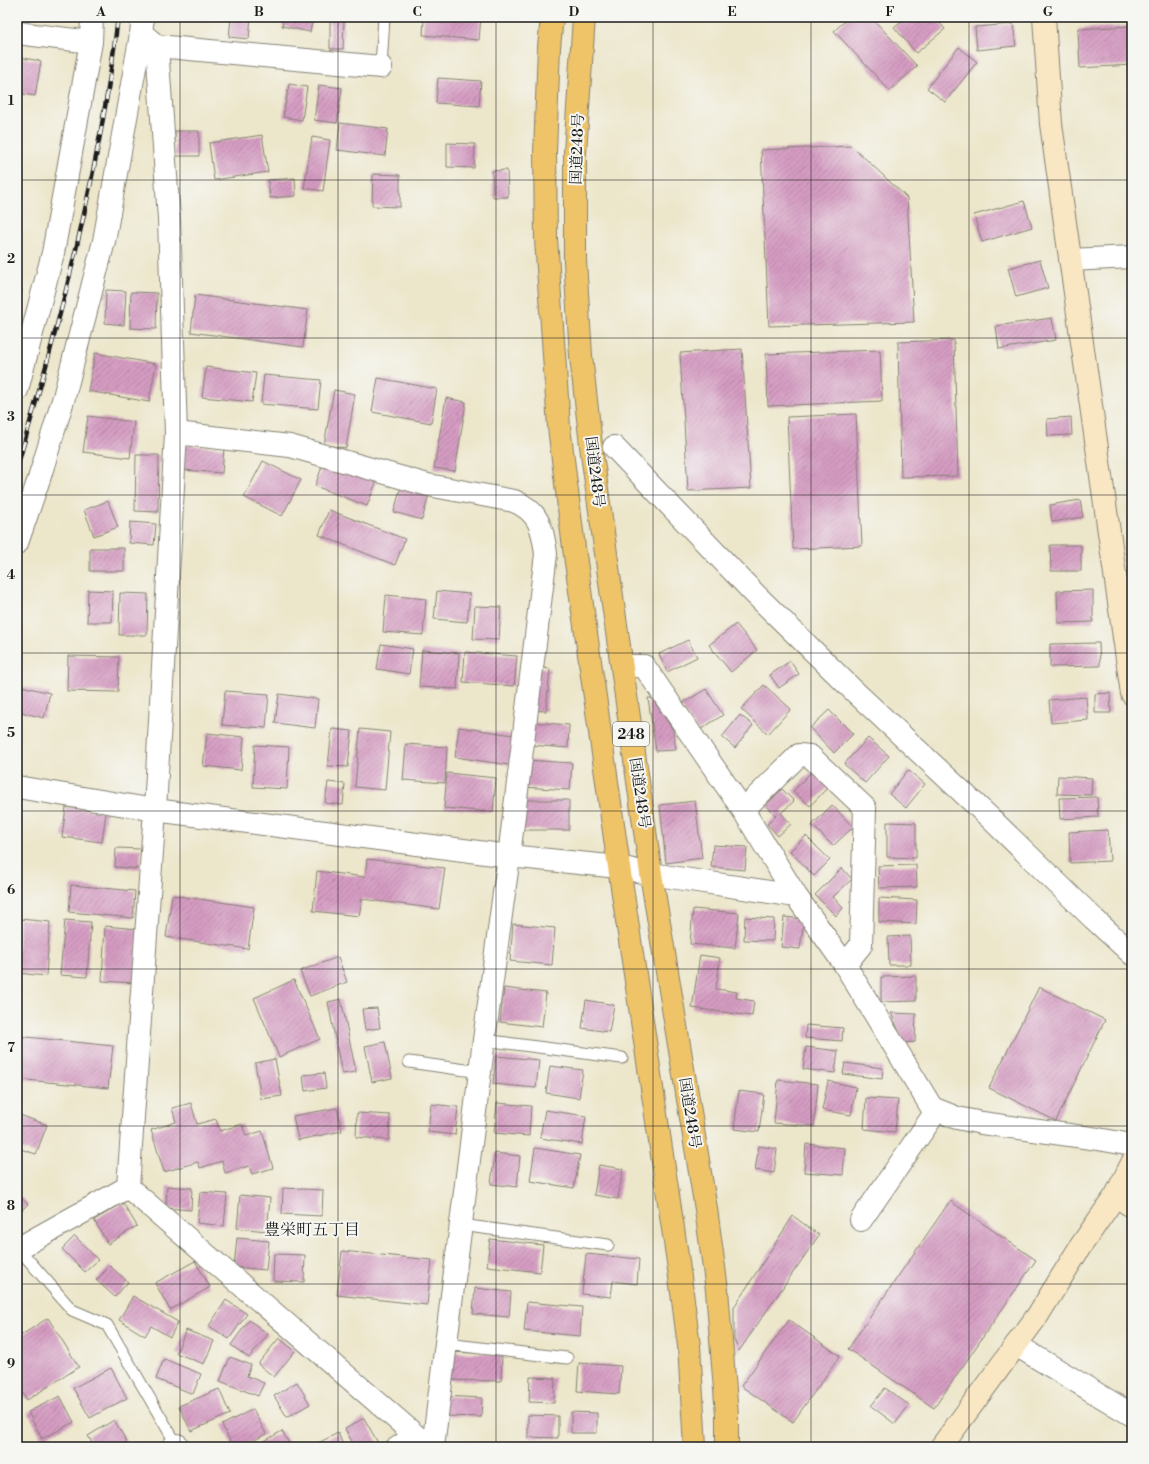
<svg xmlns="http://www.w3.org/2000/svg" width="1149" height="1464" viewBox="0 0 1149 1464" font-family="'Libre Bodoni','Noto Serif JP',serif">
<defs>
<pattern id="building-hatch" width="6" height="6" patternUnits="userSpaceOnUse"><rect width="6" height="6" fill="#d59cc2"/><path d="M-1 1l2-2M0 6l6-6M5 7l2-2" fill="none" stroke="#ac7e9d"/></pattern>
</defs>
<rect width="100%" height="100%" fill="#f6f6f2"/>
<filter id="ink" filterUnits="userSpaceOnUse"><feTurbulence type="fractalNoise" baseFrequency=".025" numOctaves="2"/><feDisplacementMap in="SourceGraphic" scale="8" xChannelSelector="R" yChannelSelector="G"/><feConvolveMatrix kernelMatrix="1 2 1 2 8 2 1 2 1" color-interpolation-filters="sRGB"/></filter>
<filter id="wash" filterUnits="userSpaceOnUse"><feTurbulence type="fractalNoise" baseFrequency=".012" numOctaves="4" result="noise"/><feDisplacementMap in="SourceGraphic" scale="16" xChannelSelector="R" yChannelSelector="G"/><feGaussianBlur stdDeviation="0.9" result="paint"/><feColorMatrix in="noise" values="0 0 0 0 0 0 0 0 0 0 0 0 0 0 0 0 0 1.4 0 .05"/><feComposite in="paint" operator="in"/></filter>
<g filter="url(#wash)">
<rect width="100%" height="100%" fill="#ece6ca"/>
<g id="blocks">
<path fill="url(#building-hatch)" d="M231,17H251L249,39L229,37Z
M260,17H276V20H260Z
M284,17H313L310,32L282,26Z
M424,17H481L479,40L423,35Z
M849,17H871L917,66L890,91L834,31Z
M906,17H935L945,29L916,53L894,27Z
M330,19H344L343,49H330Z
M1013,24L1016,46L977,50L975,27Z
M1130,26L1132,65L1080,68L1078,29Z
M959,47L977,62L945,102L927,88Z
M17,57L41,61L35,96L17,93Z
M438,78L481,81L479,106L436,103Z
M289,84L307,87L302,120L283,117Z
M319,85L342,88L337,123L314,120Z
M340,123L388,129L385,156L337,150Z
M175,131H199V156H175Z
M262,135L268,172L214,180L209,143Z
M312,137L330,140L323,191L304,188Z
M447,143L475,144L474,168L447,167Z
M852,146L907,198L914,322L769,326L761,150Z
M507,170L508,197H493L492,171Z
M373,174L400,175V207L372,206Z
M295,178L296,196L270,198L268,180Z
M1024,201L1032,227L982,242L974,215Z
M1040,260L1048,288L1016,297L1008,268Z
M17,290H22L18,322H17Z
M106,290L126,291L124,325L105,323Z
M131,292L157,293L156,329L130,328Z
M195,295L308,310L303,347L191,332Z
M1052,318L1056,340L999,349L996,326Z
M954,340L958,476L901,477L898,342Z
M742,349L751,488L688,491L680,353Z
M880,350L882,401L768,406L766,354Z
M95,353L156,364L149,402L88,391Z
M206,367L256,373L252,402L202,397Z
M264,375L321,380L318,409L261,404Z
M378,378L437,389L431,423L372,412Z
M334,390L355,394L346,448L324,445Z
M446,398L466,402L455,471L434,468Z
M856,414L862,546L793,549L787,417Z
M88,416L134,422L130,458L83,452Z
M1071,417L1072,435L1048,436L1047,419Z
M184,445L224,448L222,473L183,470Z
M136,455H159L158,512L135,511Z
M263,461L301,480L282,516L244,497Z
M324,461L377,480L367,506L315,486Z
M401,486L429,494L422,520L394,512Z
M1080,500L1083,517L1052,522L1050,505Z
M108,501L118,527L94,536L84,510Z
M329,510L405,539L395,565L319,535Z
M130,522L156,524L154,545L129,543Z
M1050,545H1081V571H1051Z
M90,548H124V571H90Z
M88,590L113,591L112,622H87Z
M1093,590V622L1058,623L1057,591Z
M437,591L470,594L467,622L434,619Z
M120,593L148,594L147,635H119Z
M386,595L426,599L423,635L383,632Z
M475,606L501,607L499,640L473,639Z
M736,624L757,650L731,672L709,645Z
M688,640L697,657L667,672L659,654Z
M1099,643L1100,666L1050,667V644Z
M381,644L413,649L409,674L377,669Z
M422,650L459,653L457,689L419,687Z
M465,652L517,656L514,686L463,682Z
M68,656L119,657L118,692L67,691Z
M790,661L799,674L779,688L770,675Z
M536,667L550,669L546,711L531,710Z
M17,685L50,693L44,718L17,711Z
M764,685L791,709L768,734L741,709Z
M706,689L723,715L698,731L680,705Z
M225,691L269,694L266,728L222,725Z
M1110,693L1111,713H1095V694Z
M279,694L318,699L315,728L275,723Z
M1086,697L1088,720L1051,723L1049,700Z
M648,698H652L673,730L676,750L656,751Z
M829,710L853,734L834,753L810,728Z
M740,715L753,725L735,748L722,737Z
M532,722L569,725L568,748L530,745Z
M459,727L513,735L509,765L455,757Z
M332,729L352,731L348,767L328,766Z
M360,729L390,732L385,790L355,787Z
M207,733L244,737L241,770L203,766Z
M868,738L889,756L865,783L844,764Z
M406,744L447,747L445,783L403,780Z
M255,745L289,747L287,789L253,787Z
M525,760L572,763L570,790L523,787Z
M908,770L925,784L906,808L889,794Z
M812,771L828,787L810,806L793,791Z
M447,773L496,778L493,812L444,808Z
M1058,776L1092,778L1091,795L1057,794Z
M328,782L345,784L343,805L325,803Z
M782,789L794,801L781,813L791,824L778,836L767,824L776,816L766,805Z
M1097,797L1098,817L1060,819L1059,798Z
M519,800H569V830H519Z
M695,801L702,858L666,863L660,805Z
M832,805L853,827L833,846L812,825Z
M66,807L106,812L102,842L62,837Z
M887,822L916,823V858L887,857Z
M1108,830L1110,861L1070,863L1069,832Z
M806,836L830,860L814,876L790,851Z
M713,845L747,847L745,870L711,867Z
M116,848L141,849L140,869L115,867Z
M367,859L445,868L439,909L362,899L359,916L313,911L317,871L365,877Z
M916,865L917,887L879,888L878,866Z
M842,868L852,879L833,897L843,908L836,916L815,895Z
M71,885L135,891L133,918L69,912Z
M172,895L254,907L248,949L166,937Z
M879,898L917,900L916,924L879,922Z
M693,909L739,913L735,948L690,944Z
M745,917L774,919L773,941L744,940Z
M784,917L804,919L800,949L781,947Z
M20,919L50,922L46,976L17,973V956Z
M65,920L91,922L87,977L60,975Z
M513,924L555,928L552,965L510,961Z
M105,926L138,929L135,983L102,981Z
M910,936L911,965H889L888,937Z
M700,955L720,958L716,989L737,992L736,998L754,1001L752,1016L692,1008Z
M338,957L347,982L310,996L300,971Z
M916,976V1001L881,1002V977Z
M294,980L320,1039L279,1057L254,998Z
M1039,987L1105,1020L1056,1121L989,1088Z
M504,988L546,993L542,1027L500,1022Z
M341,999L356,1072L342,1074L328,1002Z
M586,1000L614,1005L609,1032L582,1028Z
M377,1008L380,1028L365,1030L362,1009Z
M891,1013L916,1014L915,1042L904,1043Z
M806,1025L843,1028L842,1041L805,1038Z
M17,1036L113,1046L108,1088L17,1079Z
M385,1042L392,1078L372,1082L365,1046Z
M806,1047L838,1051L835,1073L803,1069Z
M496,1056L539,1060L536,1088L493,1084Z
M275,1059L282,1096L261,1099L255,1063Z
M845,1063L883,1068L882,1079L843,1074Z
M550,1066L583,1070L579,1098L546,1093Z
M324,1073L326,1088L305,1091L303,1075Z
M778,1080L818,1084L814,1126L774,1123Z
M828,1081L856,1087L851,1115L822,1110Z
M739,1091L764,1094L759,1132L734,1129Z
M866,1098L898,1100L895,1132L864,1129Z
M191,1103L197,1124L216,1119L220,1131L242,1124L246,1136L262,1131L273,1168L252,1174L249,1166L225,1173L222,1161L200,1168L198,1162L164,1172L151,1130L176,1122L172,1108Z
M497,1103L531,1106L529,1136L494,1133Z
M431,1104L458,1107L455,1135L428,1132Z
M337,1108L342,1131L298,1140L293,1116Z
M545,1110L586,1116L582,1144L540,1138Z
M357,1113L390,1115L389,1140L356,1137Z
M17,1114L47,1125L36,1154L17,1148Z
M806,1144L845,1148L843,1175L804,1172Z
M759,1146L777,1149L774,1173L755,1170Z
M535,1148L580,1155L574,1188L530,1181Z
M495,1153L520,1156L517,1187L491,1184Z
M599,1165L623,1169L618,1199L594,1195Z
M167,1186L192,1188L191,1210L166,1208Z
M283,1188L323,1190L322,1216L282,1214Z
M200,1192L227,1194L224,1226L197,1223Z
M17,1194L28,1204L17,1215Z
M240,1195L270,1198L267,1231L237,1228Z
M950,1201L1036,1260L934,1408L848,1349Z
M123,1203L137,1226L108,1244L94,1220Z
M793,1216L819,1235L739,1351L734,1340V1307Z
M75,1236L98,1260L85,1272L62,1249Z
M237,1238L269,1241L266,1270L234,1267Z
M490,1239L543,1245L540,1272L487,1266Z
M342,1251L432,1260L427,1305L337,1295Z
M274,1254L305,1255L304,1282L273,1281Z
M586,1254L639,1259L637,1284L613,1281L611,1297L582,1294Z
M195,1261L210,1287L170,1310L155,1283Z
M110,1266L128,1282L115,1297L96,1280Z
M475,1288L511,1292L509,1317L473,1314Z
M133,1296L178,1322L170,1337L151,1326L145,1336L119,1320Z
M226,1300L247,1314L229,1339L209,1326Z
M527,1302L582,1307L580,1336L524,1331Z
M48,1318L79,1367L27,1400L17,1384V1338Z
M249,1320L268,1334L249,1358L231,1345Z
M789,1320L840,1356L793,1422L741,1386Z
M186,1330L214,1341L204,1364L176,1353Z
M279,1338L295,1351L274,1377L258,1364Z
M449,1352L502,1354L501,1381L447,1380Z
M230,1357L251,1365L247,1376L264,1383L258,1396L220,1381Z
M164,1359L201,1374L193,1394L156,1379Z
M579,1363L621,1366L619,1394L577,1391Z
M111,1368L127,1398L90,1418L73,1388Z
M530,1377L555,1378L554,1403L529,1402Z
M297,1382L310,1404L287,1417L274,1396Z
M885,1388L909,1405L895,1424L871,1406Z
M219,1389L230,1414L191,1431L179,1406Z
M60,1396L74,1422L42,1439L28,1412Z
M443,1396L482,1398L481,1417L443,1416Z
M253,1409L266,1434L242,1447H233L222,1425Z
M571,1412L597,1413V1433H571Z
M528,1415L558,1416V1438L528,1437Z
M364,1418L378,1443L371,1447H355L345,1429Z
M114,1420L127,1442L118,1447H94L88,1436Z
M282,1431L290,1445L287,1447H254Z
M338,1433L344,1447H315L314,1445Z"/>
</g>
</g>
<g filter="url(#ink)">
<use href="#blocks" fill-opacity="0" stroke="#848173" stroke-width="1"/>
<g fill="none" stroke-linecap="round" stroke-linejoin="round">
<defs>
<path id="lane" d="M381,67L384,17
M484,1040L622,1058
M409,1062L480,1072
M461,1225L608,1245
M18,1248L72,1310L107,1325L178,1447
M446,1344L567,1358
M389,1447L411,1432"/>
<path id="street" d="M17,33L91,42
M146,37L157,46L381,67
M1070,260L1132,257
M17,390L53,253L91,42L92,17
M176,433L290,446L428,485L514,501C539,511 543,529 546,554L509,856L484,1040L433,1447
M614,447L755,594L853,690L989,817L1094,919L1132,954
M17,543L39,479L64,397L104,241L141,34L143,17
M622,666H644L743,810L796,896L845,965L932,1108L957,1118L982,1123L1098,1139L1132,1145
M17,787L155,810L509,856L619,867L651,874L796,896
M743,810L799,755L810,756L865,808L861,945L845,965
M128,1187L155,810L176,433L169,219L157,46
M128,1187L429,1447
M861,1220L937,1110
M17,1249L128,1187
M1016,1345L1132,1415
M173,1447L177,1445"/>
<path id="secondary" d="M1044,17L1051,124L1132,694
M1116,1195L1132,1207
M941,1447L1038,1315L1080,1247L1116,1195L1132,1163"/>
<path id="highway" d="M552,17L549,47L545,152L546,239L559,427L574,548L619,867L678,1262L689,1346L695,1447
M584,17L575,153V261L581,356L592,454L651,874L706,1209L717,1290L727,1415V1447"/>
</defs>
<use href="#lane" stroke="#848173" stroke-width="13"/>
<use href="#street" stroke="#848173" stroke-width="24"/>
<use href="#secondary" stroke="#848173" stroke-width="24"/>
<use href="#highway" stroke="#848173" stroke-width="24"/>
<use href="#lane" stroke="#fff" stroke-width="11"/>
<use href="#street" stroke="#fff" stroke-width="22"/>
<use href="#secondary" stroke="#f9e7c3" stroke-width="22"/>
<use href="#highway" stroke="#efc469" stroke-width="22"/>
<defs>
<path id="rail" d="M17,467C61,319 100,170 118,17"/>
</defs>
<use href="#rail" stroke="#1c1c1c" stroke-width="4.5"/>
<use href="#rail" stroke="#f6f6f2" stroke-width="3" stroke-dasharray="9" stroke-linecap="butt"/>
</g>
</g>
<path fill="none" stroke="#1c1c1c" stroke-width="1" stroke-opacity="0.55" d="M180,17V1447M338,17V1447M496,17V1447M653,17V1447M811,17V1447M969,17V1447M17,180H1132M17,338H1132M17,495H1132M17,653H1132M17,811H1132M17,969H1132M17,1126H1132M17,1284H1132"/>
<g text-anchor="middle" stroke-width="4" stroke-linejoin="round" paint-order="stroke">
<rect fill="#f6f6f2" stroke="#5d5d5c" stroke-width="1" x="613" y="722" width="36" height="24" rx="3"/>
<g font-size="14" font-weight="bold" fill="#1c1c1c">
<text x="631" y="739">248</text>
</g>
<g font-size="15" fill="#1c1c1c" stroke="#f6f6f2">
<text transform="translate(577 149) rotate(-88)" y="5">国道248号</text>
<text transform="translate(595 472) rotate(83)" y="5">国道248号</text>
<text transform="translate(640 793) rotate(82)" y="5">国道248号</text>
<text transform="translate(690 1113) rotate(81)" y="5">国道248号</text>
</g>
<g font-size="16" fill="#1c1c1c" stroke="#f6f6f2">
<text x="312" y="1235">豊栄町五丁目</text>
</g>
</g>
<rect width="1149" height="1464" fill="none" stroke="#f6f6f2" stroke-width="44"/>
<rect x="22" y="22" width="1105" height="1420" fill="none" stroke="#1c1c1c" stroke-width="1.5"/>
<g font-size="13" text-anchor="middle" font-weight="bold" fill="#1c1c1c">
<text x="101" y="16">A</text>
<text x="259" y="16">B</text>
<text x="417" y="16">C</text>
<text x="574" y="16">D</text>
<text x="732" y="16">E</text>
<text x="890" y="16">F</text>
<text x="1048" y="16">G</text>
<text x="11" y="105">1</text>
<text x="11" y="263">2</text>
<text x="11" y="421">3</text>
<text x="11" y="579">4</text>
<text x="11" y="737">5</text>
<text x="11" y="894">6</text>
<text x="11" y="1052">7</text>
<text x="11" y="1210">8</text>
<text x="11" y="1368">9</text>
</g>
</svg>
